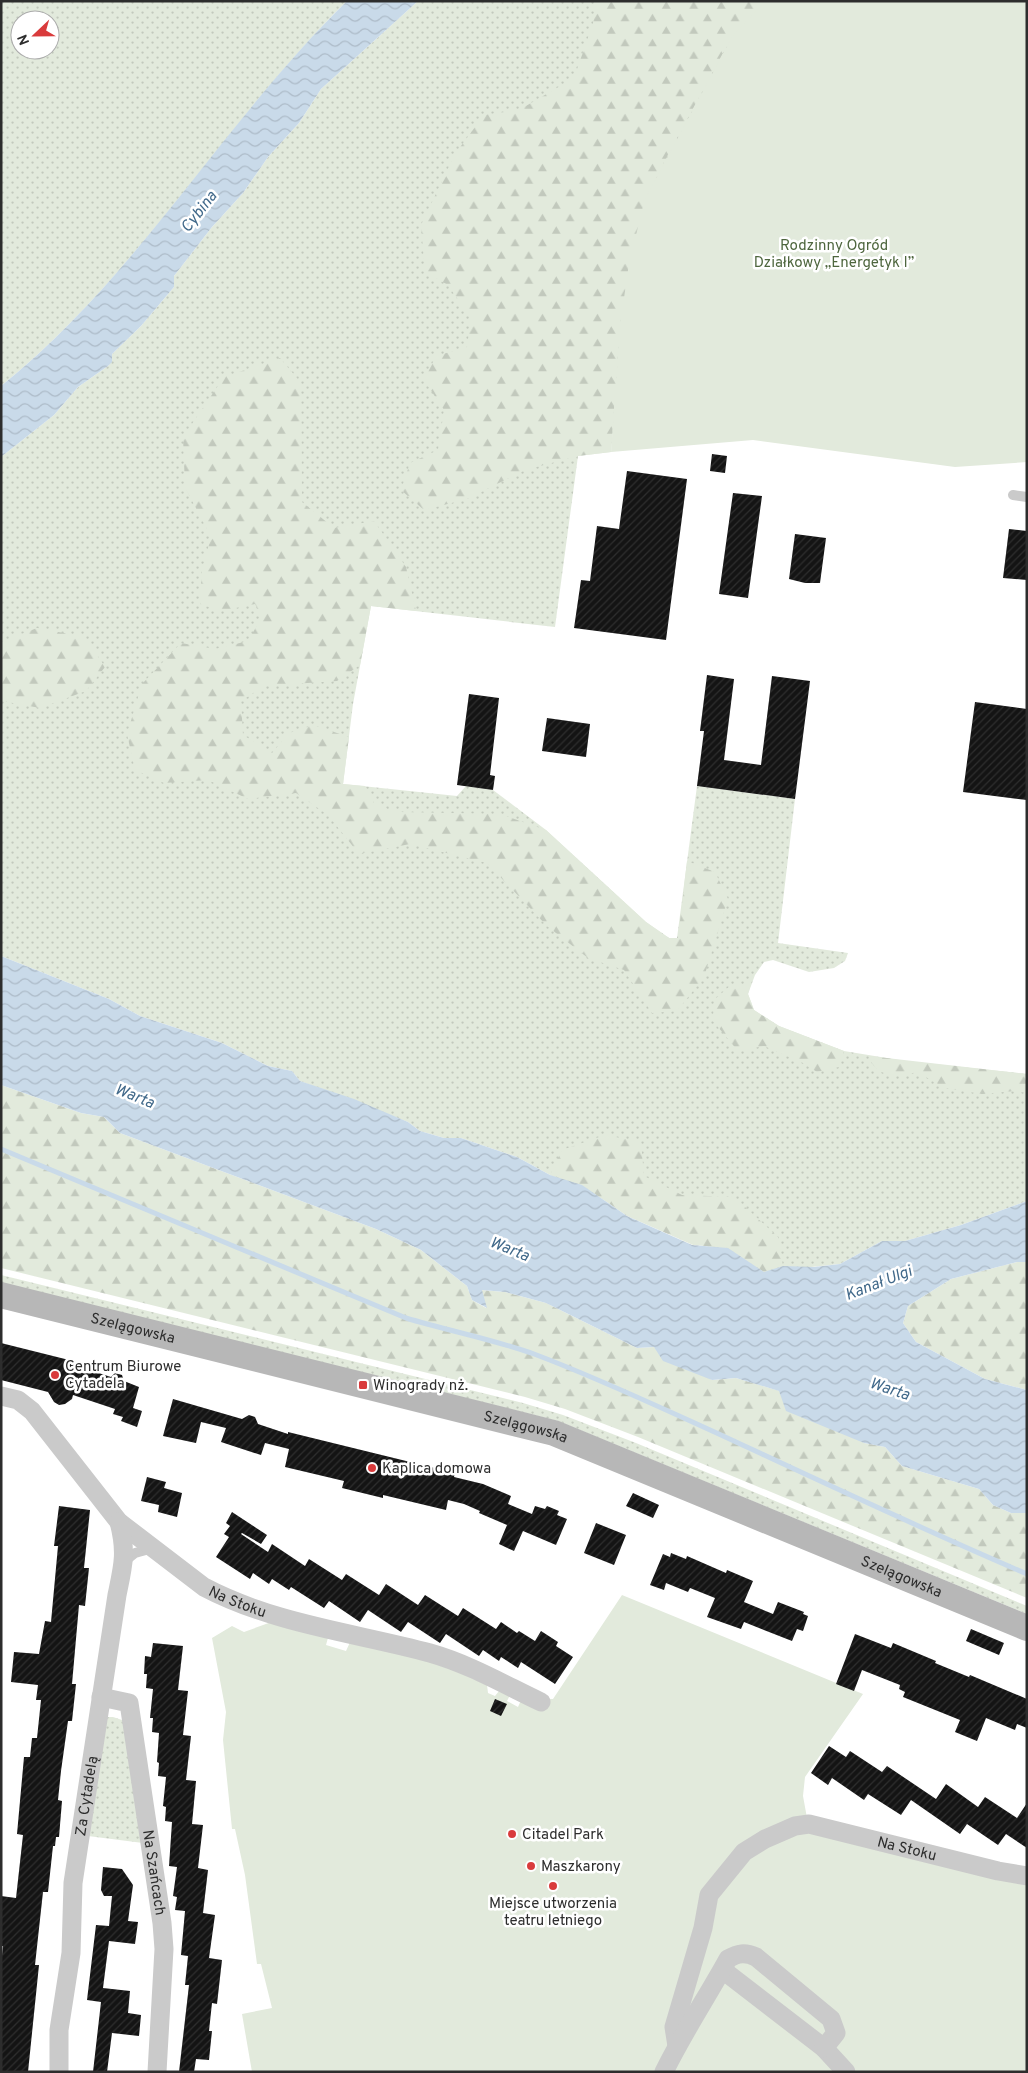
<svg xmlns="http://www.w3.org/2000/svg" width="1028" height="2073" viewBox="0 0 1028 2073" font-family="Overpass,sans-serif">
<defs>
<pattern id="grass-dots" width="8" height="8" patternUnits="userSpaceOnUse" patternTransform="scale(1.25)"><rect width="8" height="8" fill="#e2eadc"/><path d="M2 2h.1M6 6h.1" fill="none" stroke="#c2c9bd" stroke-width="1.8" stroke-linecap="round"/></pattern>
<pattern id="forest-firs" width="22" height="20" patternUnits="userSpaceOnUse" patternTransform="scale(1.25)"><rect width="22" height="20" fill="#e2eadc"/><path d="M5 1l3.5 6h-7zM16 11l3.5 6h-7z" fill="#c2c9bd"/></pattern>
<pattern id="water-waves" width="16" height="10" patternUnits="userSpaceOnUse" patternTransform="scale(1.25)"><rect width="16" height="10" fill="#c9dae9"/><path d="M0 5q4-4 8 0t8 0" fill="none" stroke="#adbbc8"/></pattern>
<pattern id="building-hatch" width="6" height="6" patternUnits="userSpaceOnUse" patternTransform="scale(1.25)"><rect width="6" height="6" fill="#141414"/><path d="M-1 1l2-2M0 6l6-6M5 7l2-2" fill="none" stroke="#2e2e2e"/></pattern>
</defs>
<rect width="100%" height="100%" fill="#fff"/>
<path fill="url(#grass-dots)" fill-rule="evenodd" d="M1,1H347C224,122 137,277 1,386ZM20,20H50V50H20Z
M418,1H765L629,263L611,452L578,456L555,627L371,606L353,704L343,784L457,796L466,786L493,790L546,830L646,922L669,938H677L697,786L795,799L778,943L848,953L845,961L834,968L809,972L773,960L764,962L755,975L748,994L754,1010L779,1026L844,1051L905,1061L1027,1074V1201L961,1225L905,1241H882L840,1264L764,1272L550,1175L517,1157L461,1138H444L420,1131L408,1122L300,1081L292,1071L268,1066L222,1043L140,1016L109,999L1,956V457L54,415L78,387L108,366L112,361V354L141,326L174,287V276L212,227L243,193L268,157L299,123L321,89Z
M1,1275L523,1403L563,1415L636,1443L1027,1606V1614L558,1421L1,1283Z
M108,1717H113L125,1721L143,1843L88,1836L104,1720Z"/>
<path fill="url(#forest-firs)" d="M597,1H766L730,40L657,175L620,326L611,452L578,456L525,470L467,499L424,510L401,490L410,463L438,450L444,410L424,380L436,356L467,347L471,319L448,285L425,272L421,225L455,154L484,115L519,110L574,78L593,23Z
M280,358L301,383L302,502L334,528L374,521L406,567L416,611L371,606L360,665L337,681L264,686L241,701L243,735L272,753L289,733L313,725L349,737L343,784L365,786L375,805L400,812L500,814L546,830L646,922L669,938H678L687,861L715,872L728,899L704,977L677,1011L652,1013L624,970L588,958L547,926L487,863L410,844L359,854L328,815L296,793L248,799L208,780L164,783L135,770L127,734L142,684L181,643L215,649L248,641L262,617L255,604L221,611L200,604L202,570L211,537L185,487L183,437L224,377Z
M37,628L85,637L105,667L86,691L40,708L2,701L1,642Z
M751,984L748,994L754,1010L779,1026L844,1051L839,1067L817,1072L803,1063L764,1046L738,1051L713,1021L714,1000L731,985Z
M869,1056L1027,1074V1093L1015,1091L982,1094L945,1088L917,1072C898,1077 875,1078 869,1056Z
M1,1085L81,1113L104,1117L120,1133L376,1229L421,1250L467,1286L472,1300L486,1308L481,1290L505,1292L546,1303L637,1348L654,1347L712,1380L736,1378L780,1391L864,1443L885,1447L902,1466L979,1489L993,1505L1011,1513H1027V1598L638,1437L565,1409L525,1397L1,1268Z
M605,1135L641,1142L644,1176L682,1195L734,1197L778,1237L783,1266L764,1272L728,1248L693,1245L627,1216L582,1185L550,1175L562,1150Z
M1017,1262H1027V1390L985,1379L916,1342L903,1323L908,1306L951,1279Z"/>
<path fill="#e2eadc" d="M765,1H1027V462L955,467L753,440L611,452L620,326L629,263L645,199L732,37Z
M622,1595L863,1694L805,1777L803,1796L807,1818L1027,1885V2072H252L242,2014L272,2008L261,1964H257L245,1875L235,1829H232L223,1740L226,1712L212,1638L232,1626L244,1632L277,1620L329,1634L326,1645L346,1651L351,1640L428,1658L487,1685L488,1693L495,1696L499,1691L511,1693L507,1701L518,1707L522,1698L553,1699Z"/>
<path fill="url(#water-waves)" d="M347,1H418L321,89L299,123L268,157L243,193L212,227L174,276V287L141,326L112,354V362L108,366L78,387L54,415L1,457V386C137,277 223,122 347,1Z
M1,956L109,999L140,1016L222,1043L268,1066L292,1071L300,1081L354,1099L408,1122L420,1131L444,1138H461L517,1157L550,1175L582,1185L627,1216L692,1245L728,1248L764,1272L783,1266L814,1267L840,1264L882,1241H905L961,1225L1027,1201V1262H1017L951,1279L908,1306L903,1323L916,1342L985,1379L1027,1390V1513H1011L993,1505L979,1489L902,1466L885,1447L864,1443L786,1411L779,1391L736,1378L712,1380L663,1361L654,1347L637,1348L546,1303L505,1292L482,1290L487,1308L472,1300L467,1286L421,1250L376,1229L120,1133L104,1117L81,1113L1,1085Z"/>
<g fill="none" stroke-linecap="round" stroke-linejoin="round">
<path stroke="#c9dae9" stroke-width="5" d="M1,1149L406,1318C449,1331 492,1339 534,1354C598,1378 659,1407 721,1435C822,1482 924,1530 1027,1574"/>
</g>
<path fill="url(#building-hatch)" d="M712,454L727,456L725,473L710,471Z
M627,471L687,479L666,640L574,628L581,580L590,581L597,526L619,529Z
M733,493L762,496L748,598L719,594Z
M1009,529L1027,531V580L1003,578Z
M795,534L826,538L820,583H805L789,579Z
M707,675L734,679L724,760L761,765L772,676L810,681L795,799L697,786L704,731H700Z
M469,694L499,698L490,775L495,776L493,790L457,785Z
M975,702L1027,709V800L963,792Z
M547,718L590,724L586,757L542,751Z
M1,1343L81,1363L80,1367L111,1377L115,1373L122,1375L124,1381L139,1387L133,1408L142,1411L137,1427L121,1421L123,1417L113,1414L115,1409L73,1395L72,1399L65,1404L59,1405L54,1402L48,1392L1,1380Z
M173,1399L242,1419L249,1415L255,1417L258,1424L288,1434V1432L455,1473L454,1477L483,1484L511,1496L508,1504L532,1514L535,1506L545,1509L547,1506L559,1511L557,1515L567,1519L556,1545L523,1531L514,1551L499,1544L507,1525L479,1513L480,1511L464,1504L448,1500L446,1510L383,1495V1498L342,1488L344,1481L285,1467L289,1449L265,1443L261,1455L221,1442L226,1428L201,1422L196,1443L163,1436Z
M147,1477L166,1482L164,1488L182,1493L177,1517L158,1512L159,1505L141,1501Z
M633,1493L659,1505L653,1518L626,1506Z
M59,1506L90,1510L84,1568H89L85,1606L79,1605L72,1684H76L72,1721H68L61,1771L58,1800L62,1801L59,1837H56L55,1846H53L48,1892H43L35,1965H39L28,2072H1V1965L3,1946H1V1896L16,1898L23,1835L17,1834L24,1757H30L32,1738H37L41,1700H36L38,1685L11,1682L14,1652L39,1654L45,1621L51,1622L58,1546H54Z
M232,1512L267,1535L261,1544L242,1533L241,1534L268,1552L272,1544L305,1566L309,1559L342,1580L346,1574L379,1595L386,1584L418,1605L425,1595L458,1616L463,1608L496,1629L501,1622L517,1633L519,1631L535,1641L541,1631L558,1642L556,1646L573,1657L555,1684L521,1662L518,1668L501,1657L499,1661L483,1650L479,1656L446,1634L440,1643L408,1622L401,1632L368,1610L360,1622L329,1601L324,1608L291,1587L289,1590L272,1579L269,1584L253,1573L250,1579L216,1557L229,1537L224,1534L230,1526L226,1523Z
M596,1523L626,1535L614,1565L584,1553Z
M671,1553L686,1559L687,1556L726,1573L727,1570L753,1581L744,1602L773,1614L778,1602L804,1612L803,1614L808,1616L803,1631L797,1629L792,1641L744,1622L741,1629L707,1617L715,1598L690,1588L688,1592L666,1583L664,1590L650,1585L663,1554L670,1557Z
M971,1629L1004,1643L999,1655L966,1641Z
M855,1634L891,1648L893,1643L936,1661L935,1663L969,1677L970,1675L1027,1699V1728L1017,1724L1015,1730L986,1718L977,1741L955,1732L960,1720L903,1697L905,1692L899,1689L900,1685L862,1670L854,1691L836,1684Z
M153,1643L183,1646L178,1690L188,1691L183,1735L191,1736L186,1780L196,1781L192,1824L203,1825L198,1868L208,1870L203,1913L215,1915L209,1958L222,1960L217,2004L212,2003L209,2031H212L209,2060L196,2059L194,2072H179L189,1985H185L188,1956L181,1955L185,1911L175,1910L177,1897L173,1896L177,1867L169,1866L172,1822L165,1821L166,1807L163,1806L166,1777L158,1776L159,1763L157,1762L159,1733L152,1732L153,1718H150L153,1689L146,1688L147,1674H144L145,1656L151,1657Z
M495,1699L507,1704L501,1716L490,1711Z
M829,1746L846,1757L850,1751L882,1772L887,1766L936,1799L946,1784L978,1807L985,1797L1017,1818L1027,1803V1848L1006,1834L998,1845L967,1824L960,1834L911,1800L901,1815L868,1794L864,1800L832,1778L828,1785L811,1773Z
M103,1867L122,1869L133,1885L128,1921L138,1922L135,1944L109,1941L103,1988L130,1991L128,2013L141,2015L139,2036L112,2033L107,2072H93L101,2002L87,2000L96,1925L109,1926L112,1896H104L101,1890Z"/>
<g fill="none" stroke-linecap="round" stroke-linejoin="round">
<path stroke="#cacaca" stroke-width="10" d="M1013,495L1027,497
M124,1562L135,1553L153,1548"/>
<g stroke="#cacaca" stroke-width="19">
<path id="s1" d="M1,1396L18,1400L32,1411L119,1522L204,1587C274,1624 356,1633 430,1653C469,1664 505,1685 541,1702"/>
<path id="s2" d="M101,1697L129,1703L162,1923L164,1949L157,2072"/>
<path d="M728,1974L824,2048L846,2072"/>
<path id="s3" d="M677,2046L674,2027L703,1928L709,1895L744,1852L765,1839L795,1826L809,1824L998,1871L1027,1876"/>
<path id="s4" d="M59,2072V2030L71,1953L73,1883L117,1595C123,1566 127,1553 119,1522"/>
<path d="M664,2072C683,2033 707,1997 728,1959C738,1953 745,1952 756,1957L831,2019L836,2033L824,2048"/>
</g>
<path stroke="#b7b7b7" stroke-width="26" id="s5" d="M1,1295L554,1433L1027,1628"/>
</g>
<g fill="#d93b3c" stroke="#fff" stroke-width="2">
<circle cx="55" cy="1375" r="5"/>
<rect x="358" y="1380" width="10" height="10" rx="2.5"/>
<circle cx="372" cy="1468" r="5"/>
<circle cx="512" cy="1834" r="5"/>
<circle cx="531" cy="1866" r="5"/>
<circle cx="553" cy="1886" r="5"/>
</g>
<g text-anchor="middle" stroke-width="5" stroke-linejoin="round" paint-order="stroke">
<g font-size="15" fill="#4e663e" stroke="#fff">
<text x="834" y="250">Rodzinny Ogród<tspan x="834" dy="17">Działkowy „Energetyk I”</tspan></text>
</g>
<g font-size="15" fill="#2d2d2d" stroke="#fff">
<text dy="5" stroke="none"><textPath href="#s5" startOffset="136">Szelągowska</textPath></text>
<text dy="5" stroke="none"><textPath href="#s5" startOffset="541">Szelągowska</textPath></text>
<text dy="5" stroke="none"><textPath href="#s5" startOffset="946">Szelągowska</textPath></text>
<text dy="5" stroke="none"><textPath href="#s1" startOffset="320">Na Stoku</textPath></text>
<text dy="5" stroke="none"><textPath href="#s4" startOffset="278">Za Cytadelą</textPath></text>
<text dy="5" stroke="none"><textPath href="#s3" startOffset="384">Na Stoku</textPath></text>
<text dy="5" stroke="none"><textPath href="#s2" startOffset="200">Na Szańcach</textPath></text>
</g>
<g font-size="15" fill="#2d2d2d" stroke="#fff" text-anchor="start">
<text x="65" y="1371">Centrum Biurowe<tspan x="65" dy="17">Cytadela</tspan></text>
<text x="373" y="1390">Winogrady nż.</text>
<text x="382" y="1473">Kaplica domowa</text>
<text x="522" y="1839">Citadel Park</text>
<text x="541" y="1871">Maszkarony</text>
<text x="553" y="1908" text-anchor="middle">Miejsce utworzenia<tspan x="553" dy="17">teatru letniego</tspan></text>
</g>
<g font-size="16" font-style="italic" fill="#41698a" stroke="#fff">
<text transform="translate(198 211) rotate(-52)" y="6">Cybina</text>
<text transform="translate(135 1095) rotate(22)" y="6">Warta</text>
<text transform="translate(510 1248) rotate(22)" y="6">Warta</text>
<text transform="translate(878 1282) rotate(-21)" y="6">Kanał Ulgi</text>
<text transform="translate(890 1388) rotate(18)" y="6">Warta</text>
</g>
</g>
<rect width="1028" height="2073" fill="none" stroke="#2d2d2d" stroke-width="5"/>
<g transform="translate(35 35) rotate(248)"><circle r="24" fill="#ffffff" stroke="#ababab"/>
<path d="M0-4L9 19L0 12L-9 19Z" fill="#d93b3c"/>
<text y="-8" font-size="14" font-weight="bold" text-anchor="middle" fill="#2d2d2d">N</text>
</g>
</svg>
